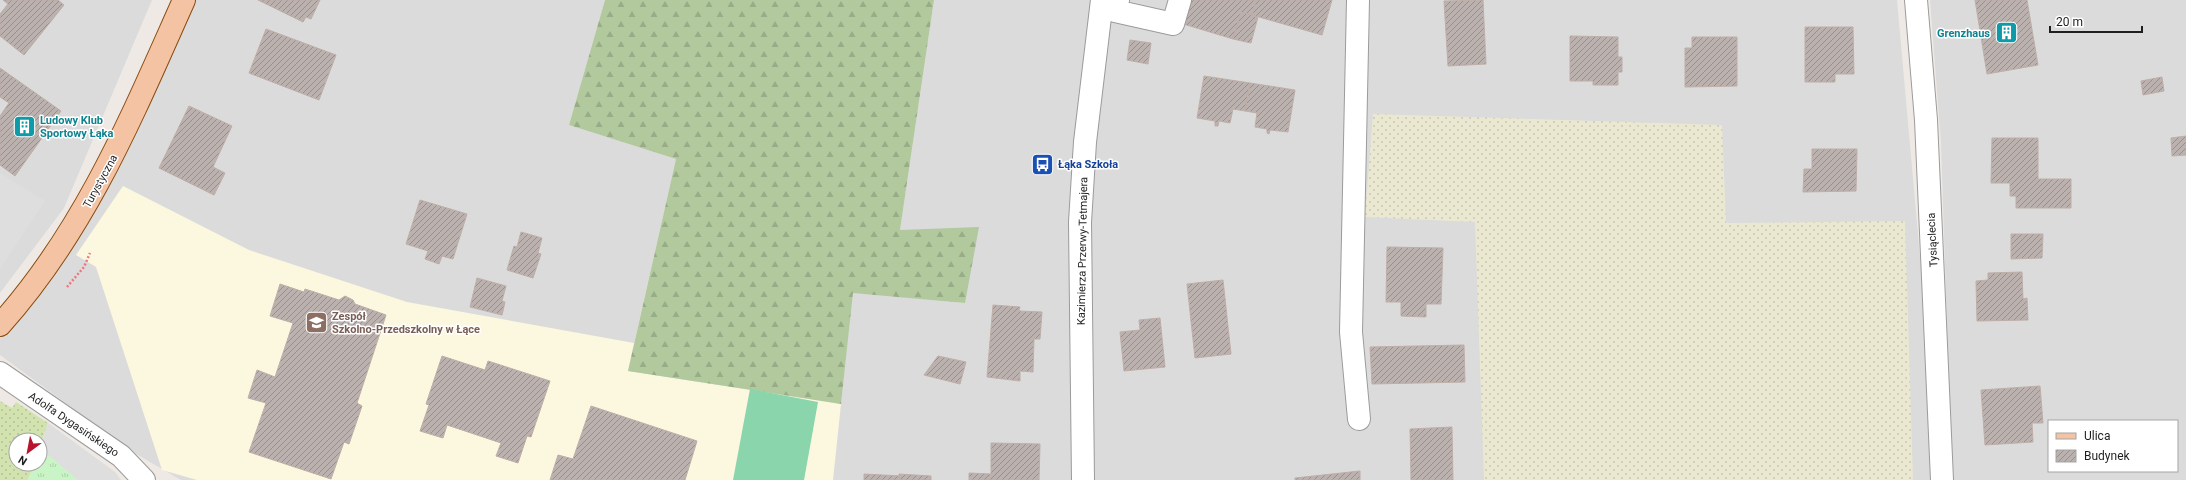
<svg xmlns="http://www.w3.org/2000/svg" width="2186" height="480" viewBox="0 0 2186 480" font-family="Roboto,sans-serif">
<defs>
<pattern id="farmland-dots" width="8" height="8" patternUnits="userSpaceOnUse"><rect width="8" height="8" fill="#ebe8d1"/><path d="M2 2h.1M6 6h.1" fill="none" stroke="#c9c7b3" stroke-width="1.8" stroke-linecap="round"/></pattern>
<pattern id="grass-dots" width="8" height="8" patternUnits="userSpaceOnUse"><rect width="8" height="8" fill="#d2e3af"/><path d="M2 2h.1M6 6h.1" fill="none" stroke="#b4c296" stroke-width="1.8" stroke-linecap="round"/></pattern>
<pattern id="forest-firs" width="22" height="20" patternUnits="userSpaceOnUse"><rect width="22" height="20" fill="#b1c99d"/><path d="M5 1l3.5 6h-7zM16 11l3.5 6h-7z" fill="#98ac87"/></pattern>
<pattern id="park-tufts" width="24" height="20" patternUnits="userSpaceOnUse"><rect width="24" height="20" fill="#c9f4c5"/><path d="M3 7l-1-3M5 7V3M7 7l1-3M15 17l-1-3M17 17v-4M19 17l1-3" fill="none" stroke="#acd1a9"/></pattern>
<pattern id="building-hatch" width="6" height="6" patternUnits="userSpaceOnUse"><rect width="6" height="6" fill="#bbb1ae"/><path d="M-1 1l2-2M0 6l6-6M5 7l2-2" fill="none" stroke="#978f8d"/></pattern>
</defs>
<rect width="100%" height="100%" fill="#eee9e4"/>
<path fill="#dbdbdb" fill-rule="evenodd" d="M0,0H152L64,208L0,293Z
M184,0H605L569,125L676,159L628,370L818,402L841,403L853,292L965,303L900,230L934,0H1897L1940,480H181L131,451L0,355V338L58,250Z
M1930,0H2186V480H1952L1941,143ZM2049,421H2177V471H2049Z"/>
<path fill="#fcf7df" d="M123,186L249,250L407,302L634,343L628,371L841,404L833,480H197L162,470L96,267L76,255Z"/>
<path fill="url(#farmland-dots)" d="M1373,114L1722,125L1726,223L1905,221L1913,480H1484L1475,222L1365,217Z"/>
<path fill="url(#grass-dots)" d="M0,401L12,408L16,402L48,423L40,446V440H16V464H34L28,480H0Z"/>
<path fill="url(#forest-firs)" d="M605,0H934L900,230L979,227L965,303L853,293L841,404L628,371L676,159L569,125Z"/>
<path fill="url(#park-tufts)" d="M40,448L78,480H28L34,464H40Z"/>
<path fill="#8ad5ab" d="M750,389L818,402L804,480H733Z"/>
<path fill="#dedede" d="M0,173L45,201L0,269Z
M48,423L115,472L121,480H78L40,448Z"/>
<path fill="url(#building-hatch)" stroke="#beaea8" d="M3,0H58L64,5L24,55L0,36V14L8,4Z
M258,0H320L311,19L306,17L303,22Z
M1187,0H1256L1252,15L1241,12L1233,39L1180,23Z
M1256,0H1332L1322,35L1252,15Z
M1483,0L1486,64L1448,66L1444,1Z
M1975,0H2027L2038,65L1987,74Z
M1241,12L1258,17L1251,43L1233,39Z
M1805,27H1853L1854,74H1835V82H1805Z
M266,29L336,55L319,100L249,73Z
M1570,36L1618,37V57H1622V72H1618V85H1593V81H1570Z
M1692,37H1737V86L1685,87V48H1692Z
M1130,40L1151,43L1148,64L1127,60Z
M0,68L61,111L15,176L0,165V116L9,103L0,97Z
M1204,76L1250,83L1245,111L1233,109L1230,123L1219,121L1218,126H1215V121L1197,118Z
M2162,77L2164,91L2143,95L2141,81Z
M1250,83L1295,90L1288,132L1270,130L1269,134L1267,133V129L1255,127L1257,113L1245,111Z
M189,106L232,126L213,167L225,173L214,195L159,168Z
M2186,136V155L2172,156L2171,138Z
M1992,138H2038V179H2071V208H2016V196H2010V183H1991Z
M1812,149H1857L1856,191L1803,192L1804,169H1812Z
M420,200L467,214L453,259L442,256L439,264L425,259L428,251L406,244Z
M521,232L542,238L538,253L541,254L533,278L507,270L514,246L517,247Z
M2011,234H2043L2042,258L2011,259Z
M1387,247L1443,248L1441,304H1426V317L1401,316V302H1386Z
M2022,272L2023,299L2027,298L2028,320L1977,321L1976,281L1988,280V273Z
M477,278L506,286L502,301L505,302L502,315L470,307Z
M1223,280L1231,354L1195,358L1187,284Z
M280,284L304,292L305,289L339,300L345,296L353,300L355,304L386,315L357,403L362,406L349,444L344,442L331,479L249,452L266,403L248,398L257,370L275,377L293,323L270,316Z
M993,305L1020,307L1019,311L1042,312L1040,339H1034L1033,372L1020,371V381L987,377Z
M1160,318L1165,367L1124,371L1120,332L1140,330L1139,320Z
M1464,345L1465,382L1372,384L1370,347Z
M442,356L485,370L488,361L550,381L531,437L527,436L518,463L496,456L501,443L447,425L443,438L420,431L429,405L426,404Z
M938,356L966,362L960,384L924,375Z
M2040,386L2043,423H2032L2033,442L1985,445L1981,390Z
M591,406L697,441L685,480H550L558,455L573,459Z
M1452,427L1453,480H1411L1410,429Z
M991,443L1040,444L1039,480H969V473L991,474Z
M1360,471V480H1295V478Z
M864,474L901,476L900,480H864Z
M899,474L931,476V480H900Z"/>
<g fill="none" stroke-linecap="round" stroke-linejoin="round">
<defs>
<path id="minor" d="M1118,0L1115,11L1173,24L1180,0
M1358,0L1351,332L1359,419
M1916,0L1926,120L1942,480
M0,373L121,456L144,480
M1083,480L1080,222L1085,142L1102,0"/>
<path id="major" d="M0,325C86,229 132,116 184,0"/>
</defs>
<use href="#minor" stroke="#9b9b9b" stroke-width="24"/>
<use href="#major" stroke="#894b0e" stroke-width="24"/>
<path stroke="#ec777f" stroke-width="2.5" stroke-dasharray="2 2" stroke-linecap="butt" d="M67,287L84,267L90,253"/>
<use href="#minor" stroke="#fff" stroke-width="22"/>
<use href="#major" stroke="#f3c3a4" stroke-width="22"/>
</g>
<defs>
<symbol id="building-square" viewBox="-11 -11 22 22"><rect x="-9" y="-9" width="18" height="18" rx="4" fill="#0f9aa8" stroke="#fff"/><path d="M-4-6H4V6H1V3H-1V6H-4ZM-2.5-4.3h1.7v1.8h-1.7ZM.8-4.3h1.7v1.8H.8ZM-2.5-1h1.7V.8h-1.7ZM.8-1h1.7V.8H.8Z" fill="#fff"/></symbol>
<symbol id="bus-square" viewBox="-11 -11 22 22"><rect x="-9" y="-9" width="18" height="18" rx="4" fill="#1a4fb4" stroke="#fff"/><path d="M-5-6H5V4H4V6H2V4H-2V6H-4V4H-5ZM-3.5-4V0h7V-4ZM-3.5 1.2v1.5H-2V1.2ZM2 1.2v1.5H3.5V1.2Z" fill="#fff"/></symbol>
<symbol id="school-square" viewBox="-11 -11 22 22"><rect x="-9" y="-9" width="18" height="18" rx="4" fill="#8d6e63" stroke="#fff"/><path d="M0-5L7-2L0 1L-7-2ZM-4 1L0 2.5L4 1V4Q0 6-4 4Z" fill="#fff"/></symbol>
</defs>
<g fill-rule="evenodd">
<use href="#building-square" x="1994" y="20" width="25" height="25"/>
<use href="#building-square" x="12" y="114" width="25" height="25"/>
<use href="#bus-square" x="1030" y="152" width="25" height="25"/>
<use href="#school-square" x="304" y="310" width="25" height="25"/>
</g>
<g text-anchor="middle" stroke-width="3" stroke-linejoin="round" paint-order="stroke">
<g font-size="11" font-weight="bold" fill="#0d838f" stroke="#fff" text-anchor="end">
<text x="1990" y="37">Grenzhaus</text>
<text x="40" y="124" text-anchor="start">Ludowy Klub<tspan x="40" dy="13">Sportowy Łąka</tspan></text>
</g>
<g font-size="11" font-weight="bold" fill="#164399" stroke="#fff" text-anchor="start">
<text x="1058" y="168">Łąka Szkoła</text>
</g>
<g font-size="11" fill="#1e1e1e" stroke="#fff">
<text transform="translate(100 181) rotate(-61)" y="4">Turystyczna</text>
<text transform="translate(1932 240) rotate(-93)" y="4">Tysiąclecia</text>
<text transform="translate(1082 251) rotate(-89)" y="4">Kazimierza Przerwy-Tetmajera</text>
<text transform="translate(74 424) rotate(34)" y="4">Adolfa Dygasińskiego</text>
</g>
<g font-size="11" font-weight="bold" fill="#785e54" stroke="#fff" text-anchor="start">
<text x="332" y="320">Zespół<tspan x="332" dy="13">Szkolno-Przedszkolny w Łące</tspan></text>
</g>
</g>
<rect x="2048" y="420" width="130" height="52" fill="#ffffff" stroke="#a5a5a5"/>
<rect x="2056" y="433" width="20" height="6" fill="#f3c3a4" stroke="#a5a5a5"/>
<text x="2084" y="440" font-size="12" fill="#1e1e1e">Ulica</text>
<rect x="2056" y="450" width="20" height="12" fill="url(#building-hatch)" stroke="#a5a5a5"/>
<text x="2084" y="460" font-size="12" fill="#1e1e1e">Budynek</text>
<g transform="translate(28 452) rotate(212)"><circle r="19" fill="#ffffff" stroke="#a5a5a5"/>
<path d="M0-3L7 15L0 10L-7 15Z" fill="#b8132f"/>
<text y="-6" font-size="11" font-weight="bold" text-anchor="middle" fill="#1e1e1e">N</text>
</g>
<path d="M2050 26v6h92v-6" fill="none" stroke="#1e1e1e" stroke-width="2"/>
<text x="2056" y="26" font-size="12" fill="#1e1e1e" stroke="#ffffff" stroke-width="3" paint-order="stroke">20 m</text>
</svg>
